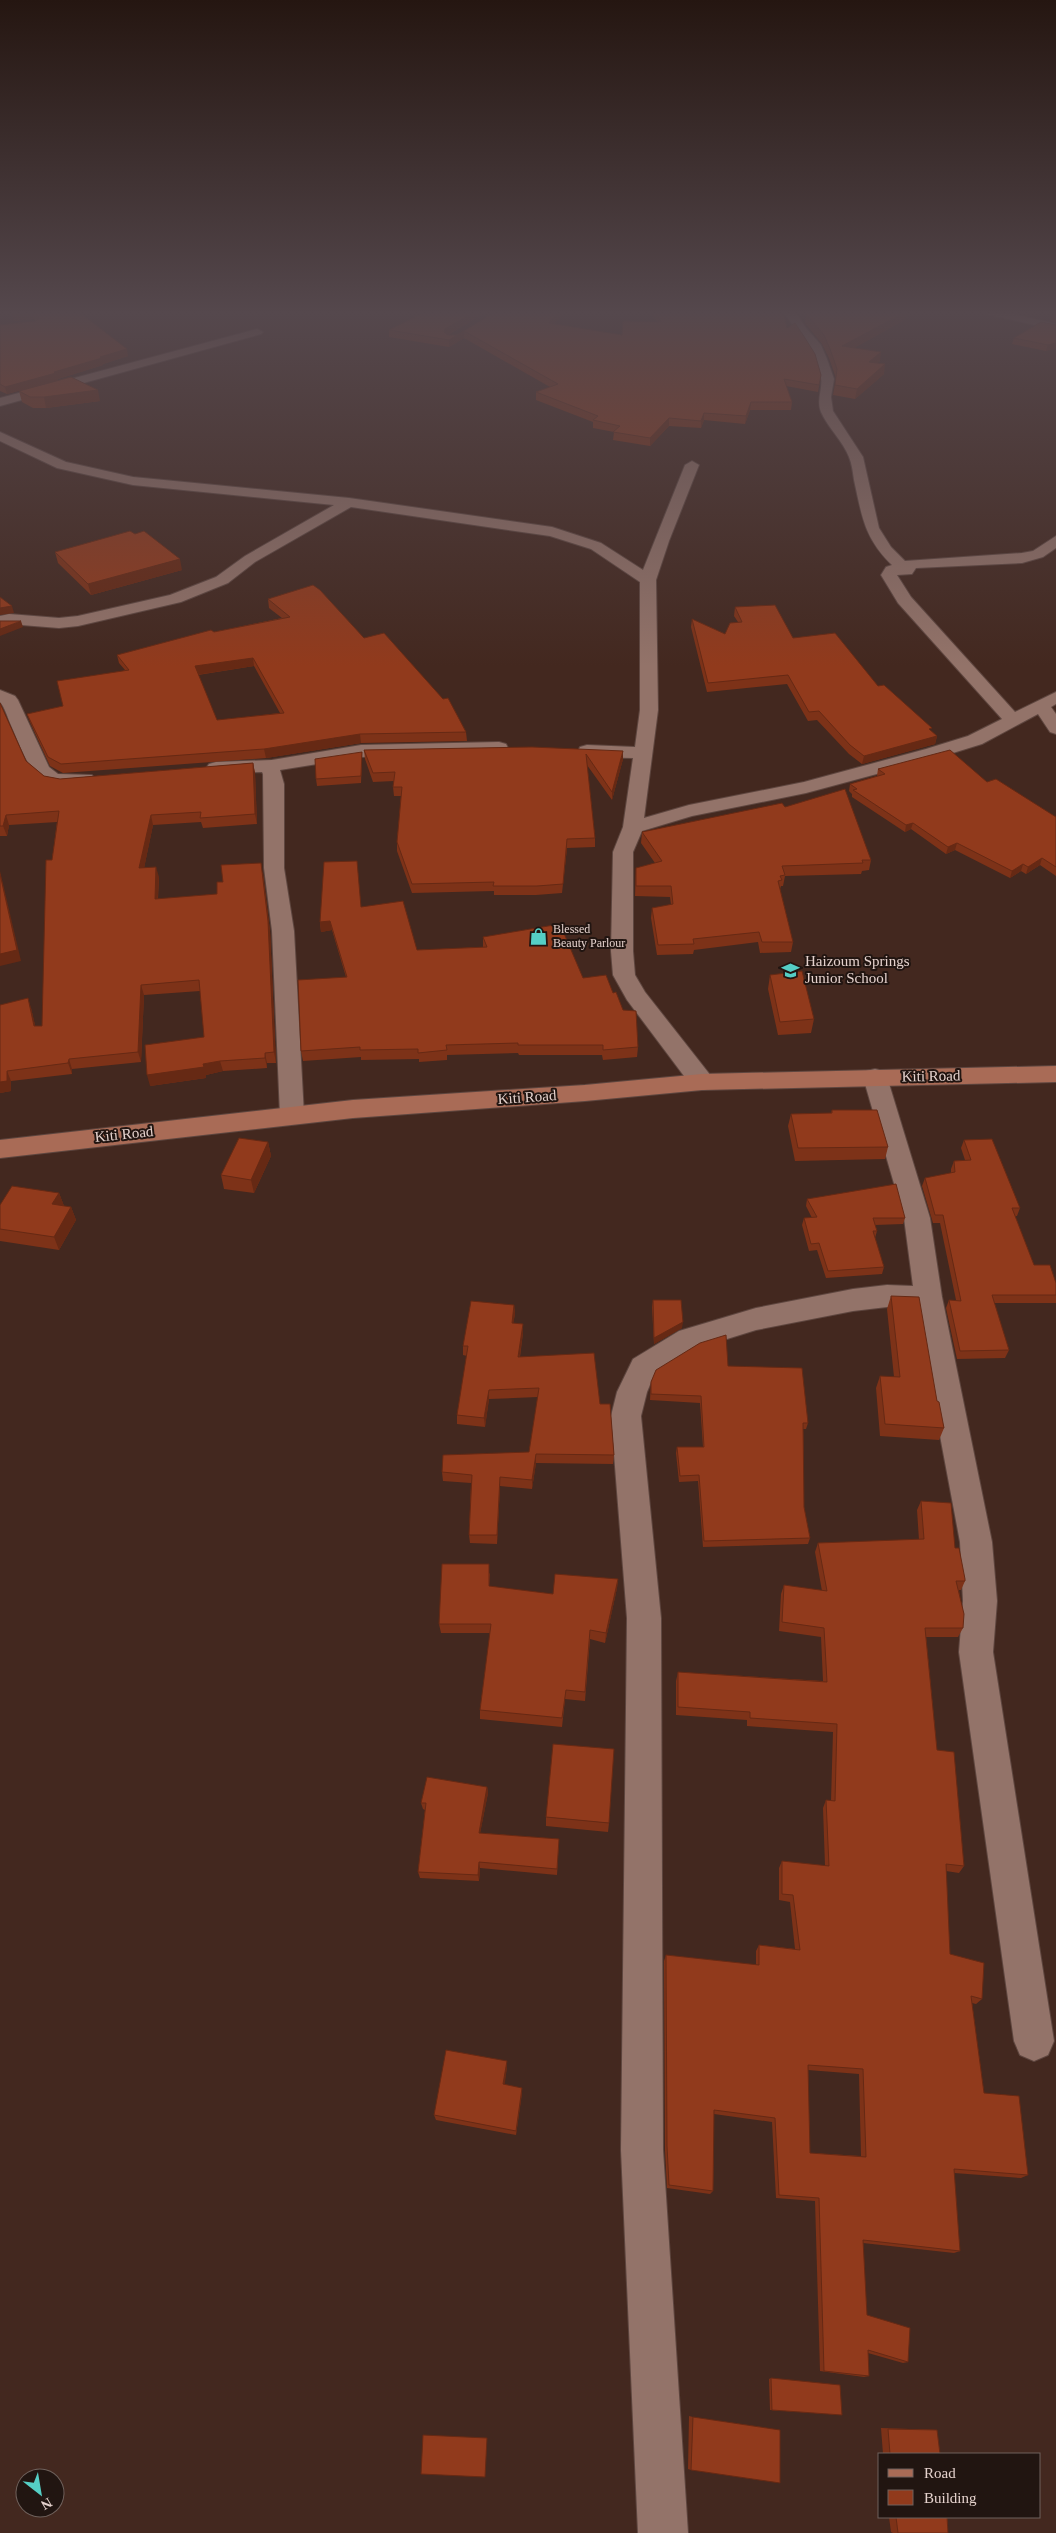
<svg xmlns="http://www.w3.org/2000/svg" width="1056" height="2533" viewBox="0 0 1056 2533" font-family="Georgia,serif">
<rect width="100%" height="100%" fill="#43281f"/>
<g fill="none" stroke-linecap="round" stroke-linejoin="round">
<defs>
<path id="street" d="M784,312H795L806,328L821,345L827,359L834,379L831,397L833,411L863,457L879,528L891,547L905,561L1022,553L1033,551L1056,536V548L1043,557L1022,563L916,568L912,574L897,575L911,597L1015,712L1056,692V704L1051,707L1056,714V734L1050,732L1038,714L982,744L940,757L806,793L692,816L642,831L633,852V951L635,975L645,992L711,1076L714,1082L711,1088L702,1090L693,1088L627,1000L613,975L611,951L613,852L623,827L633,758L587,757L580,755L578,751L580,747L587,745L635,747L640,710V582L591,549L550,536L351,507L255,562L228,583L181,602L78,626L59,628L9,624L0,626V616L9,614L59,618L78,616L170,595L216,577L245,556L334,505L133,485L57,468L0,441V432L66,462L133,477L349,498L552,527L601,543L643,570L685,465L692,461L699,465L669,541L656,580L658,710L644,818L689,805L804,782L926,749L968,736L1002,719L898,603L881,575L886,567L892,565C864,538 862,516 854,480C853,473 852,464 849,457C843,441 828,428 821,412C816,400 823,389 821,378C817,352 797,334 784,312Z
M985,312H1004L1056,324V330L987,314Z
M257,329L263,332L261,334L0,406V398Z
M0,690L15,696L18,700L49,767L58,774L92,775L95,779L92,783C34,797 30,767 10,723C7,716 5,708 0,702Z
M499,742L506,744L508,748L506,752L361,757L280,770L284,784V868L294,931L304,1115L301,1121L292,1124L283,1121L280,1115L272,931L264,868L263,774L262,772L216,774L209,772L206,768L209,764L216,762L272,760L361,745Z
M875,1069L884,1071L887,1077L930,1218L942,1297L992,1542L997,1601L993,1652L1054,2041L1048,2055L1034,2061L1020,2055L1014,2041L959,1652L963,1601L960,1542L916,1308L887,1307L853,1311L756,1330L698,1348L654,1375L647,1392L641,1416L661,1618L663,2150L688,2533H638L621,2150L627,1618L611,1416L617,1392L633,1359L679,1331L756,1308L853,1289L887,1285L913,1286L904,1218L863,1077L866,1071Z"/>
<path id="secondary" d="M1056,1066V1082L702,1090L585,1101L353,1118L0,1158V1140L353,1100L585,1085L702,1074Z"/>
</defs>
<use href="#street" stroke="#5e463f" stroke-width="2"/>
<use href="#secondary" stroke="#5e463f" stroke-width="2"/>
<use href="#street" fill="#937369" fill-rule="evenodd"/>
<use href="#secondary" fill="#a96b56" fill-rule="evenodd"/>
</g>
<path fill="#7d3218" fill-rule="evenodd" d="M13,312H79L128,356L103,364V365L58,379V380L7,394L0,391V325L36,321L34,319L14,321Z
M425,312H486L448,335H457L495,312H564L554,324L622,335L657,322L651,312H783L787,328L821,375L818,392L786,386L792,402L791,410H750L745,424L704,420L701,428L669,426L650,446L613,440L614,432L593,428V422L536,400V392L550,387L464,338L449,347L389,337V330Z
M810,312H913L899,323L854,348L880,361L877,363L884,374L855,399L833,395L836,378L829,358L822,344L805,323L806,314Z
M1056,313V322L1051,321L1053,315Z
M1056,325L1046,351L1012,344L1014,338Z
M19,391L100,401L46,408H33L22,402Z
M55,552L182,570L91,595L58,563Z
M268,599L364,638L466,732L467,741L361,743L266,758L63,773L50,766L30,722L27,714L63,706L125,670L119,663L117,655L214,632L282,618L269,608ZM254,666L280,713L217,720L198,675Z
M735,607L793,638L878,686L937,736L935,744L862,764L849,754L817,720L808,721L787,684L707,692L691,627L692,619L725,634L738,622L734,616Z
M0,703L26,761L44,776L60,779L253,763L255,773L257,824L203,828L201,822L153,825L144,868L159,877L158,899L217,894L223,882L263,873L270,931L276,1063H267V1068L223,1071L206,1075V1078L150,1086L204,1037L200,991L144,995L141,1062L72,1069V1074L11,1081V1091L0,1093V1005L31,1008L35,1026H42L52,860L57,822L9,825L7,836H0Z
M532,747L623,759L612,800L587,765L595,838V847L567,848L562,893L536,895H494V891L412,893L397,851V842L401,796H394L393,787L394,781L373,782L365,759L364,750Z
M362,752V759L361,783L317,786L316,779Z
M878,769L987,782L1056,817V876L1040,865L1026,874L1021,871L1010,878L955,850L946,854L911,829L905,832L852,797V794L849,791L850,784L877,776Z
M785,807L871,860L869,870L862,871L861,874L785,876L783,886H781L780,889L793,942L791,952L760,953L758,942L694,950L693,954L657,955L651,918L652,908L671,905L670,897L635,896L636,868L655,863L641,843L642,832Z
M361,907L417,950L483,947V937L583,978L613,993L638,1047L637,1057L603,1060L602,1055H519L518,1053L447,1055V1060L419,1062V1059L361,1060V1057L303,1061L301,1051L346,977L332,930L321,932L320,922Z
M770,975L814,1019L811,1033L778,1035L768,989Z
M832,1110L888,1147L885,1159L795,1161L788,1126L791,1114L831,1113Z
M964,1140L1020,1208L1017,1216H1015L1034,1265L1056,1283V1303H994L1009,1350L1005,1358L957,1359L946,1308L949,1300H956L940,1223H933L922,1186L925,1178L951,1173V1169L954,1161L965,1160L961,1148Z
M268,1142L271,1156L254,1193L224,1189L221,1175Z
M59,1193L64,1206L71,1207L76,1220L59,1250L0,1241V1205Z
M807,1199L905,1218L903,1224L875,1225L877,1231L875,1238L884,1267L882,1274L826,1278L817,1250L809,1251L802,1225L804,1218H812L806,1206Z
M891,1296L937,1401L944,1428L939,1440L880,1436L876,1388L880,1376L894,1377L887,1309Z
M653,1300L682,1328L654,1344L652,1307Z
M514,1305L515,1314L513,1323L523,1324V1333L520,1357L600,1404L614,1455L613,1464L536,1463L532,1489L500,1486L497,1544L470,1543L469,1535L471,1483L443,1481L442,1472L529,1452L538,1397L489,1399L485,1427L457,1424V1415L467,1356L463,1355V1346Z
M728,1366L808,1423L806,1429H803L804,1507L810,1538L808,1544L703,1547L698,1481L679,1482L676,1453L677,1447H703L700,1403L650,1400L651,1382Z
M921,1501L955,1548L965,1581L961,1590H959L963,1628L958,1637H926L937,1750L964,1866L959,1873L946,1871L950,1954L982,1999L976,2004L972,2003L984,2093L1028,2175L1021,2178L954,2173L960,2251L954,2253L863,2243L867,2315L908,2362L903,2363L868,2353L869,2376L864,2377L820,2371L815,2201L776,2198L772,2122L714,2114L713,2191L710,2194L667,2188L665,2150L664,1961L666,1955L756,1965V1951L759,1945L795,1949L790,1902L779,1900V1868L782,1861L825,1866L823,1808L826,1800L831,1801L833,1732L747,1726V1720L676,1715V1681L678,1672L823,1681L821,1637L779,1631L781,1594L784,1585L822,1591L815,1552L818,1543L919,1540L917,1510ZM808,2070L859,2074L861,2156L810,2153Z
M490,1573L489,1586L553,1594L618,1579L617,1588L605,1643L590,1639L585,1701L565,1699L562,1727L480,1719V1710L490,1633H441L439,1624Z
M487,1787L488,1793L480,1833L559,1839L557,1875L480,1868L479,1881L420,1878L418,1872L425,1810L423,1809L421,1803Z
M546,1817L609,1823L608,1832L546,1826Z
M507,2067L504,2085L522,2093L516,2135L436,2120L434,2115Z
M771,2378L842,2415L770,2410L769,2379Z
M689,2416L693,2417L691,2470L688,2469Z
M881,2428L937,2430L940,2454H883Z
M889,2517H947L948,2533H893L891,2532Z"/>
<path fill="#662914" d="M32,312L34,319L14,321L12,314Z
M475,312H486L445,336V339V329Z
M558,312H564L549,330V323Z
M904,312H913L899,323L841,355L842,346Z
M464,331V338L449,347V340Z
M1056,343V349L1046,351L1048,345Z
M127,349L128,356L103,364V365L58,379V380L7,394L5,387L100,357Z
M881,352L880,361L868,371L869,362Z
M885,364L884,374L855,399L857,389Z
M98,390L100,401L46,408L44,397Z
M751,402L750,410L745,424L746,416Z
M704,413V420L701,428V421Z
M669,418V426L650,446V438Z
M180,559L182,570L91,595L88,584Z
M12,606L14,613L0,615V608Z
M21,621L23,627L0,636V629Z
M253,658L254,666L196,675L195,666Z
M360,734L361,743L266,758L264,749Z
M937,736L935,744L862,764L864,756Z
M623,751V759L612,800V792Z
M253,763L255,773L257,824L255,814Z
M6,815L9,825L7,836L3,826Z
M151,815L153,825L142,878L139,868Z
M913,823L911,829L905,832L906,825Z
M567,839V848L562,893L563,884Z
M957,843L955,850L946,854L948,847Z
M1042,858L1040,865L1026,874L1028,867Z
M261,863L270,931L276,1063L274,1052Z
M1023,864L1021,871L1010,878L1012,871Z
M156,867L159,877L157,909L155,899Z
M0,871L21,961L0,966Z
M330,921L332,930L321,932L320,922Z
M141,985L144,995L141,1062L138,1052Z
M28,998L31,1008L38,1037L34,1026Z
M265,1053L267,1063V1068L265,1058Z
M69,1059L72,1069V1074L68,1063Z
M220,1061L223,1071L206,1075V1078L150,1086L147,1075Z
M7,1071L11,1081V1091L0,1093V1082Z
M268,1142L271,1156L254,1193L251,1180Z
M59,1193L64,1206L52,1204Z
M71,1207L76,1220L59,1250L54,1237Z
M514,1305L515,1314L512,1332V1323Z
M683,1322L682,1328L654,1344V1338Z
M523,1324V1333L518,1367V1357Z
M489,1390V1399L485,1427L484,1418Z
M536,1454V1463L532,1489V1480Z
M500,1477V1486L497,1544V1535Z
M618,1579L617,1588L605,1643L606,1633Z
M487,1787L488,1793L479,1839V1833Z
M479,1862L480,1868L479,1881L478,1875Z
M507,2061V2067L504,2090L503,2084Z
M522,2088V2093L516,2135V2131Z"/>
<path fill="#913a1c" stroke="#662914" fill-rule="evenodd" d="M13,312H79L127,349L100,357L102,358L54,372L56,373L5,387L0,384V325L36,321L39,317L32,312L12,314Z
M425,312H475L445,329L444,332L448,335H457L495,312H558L549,323L622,335L623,321L661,322L655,312H783L787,328L795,323L805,338L815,354L821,375L819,385L784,379L792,402H751L746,416L704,413L701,421L669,418L650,438L613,432L620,426L593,420L598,416L536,392L558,384L464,331L449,340L389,330Z
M810,312H904L900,315L842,346L881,352L869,362L885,364L857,389L835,385L837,369L830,349L824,335L806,314Z
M1041,322L1056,325V343L1048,345L1014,338Z
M71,377L98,390L44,397H30L19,391Z
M130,531L135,534L144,531L180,559L88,584L55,552Z
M313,585L320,590L364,638L384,633L443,699L448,698L466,732L360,734L264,749L61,764L48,757L27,714L63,706L57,681L129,670L117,655L211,630L214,632L290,617L268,599ZM253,658L284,713L217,720L195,666Z
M0,597L12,606L0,608Z
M775,605L793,638L835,633L878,686L884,685L932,728L929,729L937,736L864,756L850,745L819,711L809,712L788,675L708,683L692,619L725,634L730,623L742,622L735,607Z
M0,621H21L0,629Z
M0,703L26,761L44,776L60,779L253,763L255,814L200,818L201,812L151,815L139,868L156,867L155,899L217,894V882H223L221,865L261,863L268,921L274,1052L265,1053V1058L220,1061L203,1064L204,1067L147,1075L145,1045L204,1037L199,980L141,985L138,1052L69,1059L68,1063L7,1071V1081L0,1082V1005L28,998L34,1026H42L46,860H52L59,811L6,815L3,826H0Z
M532,747L623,751L612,792L586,754L595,838L567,839L563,884L537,886H493L494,882L412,884L397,842L402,787H393L395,772L373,773L364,750Z
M950,750L987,782L996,779L1056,817V867L1042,858L1028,867L1023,864L1012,871L957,843L948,847L913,823L906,825L853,790L857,789L850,784L885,774L878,769Z
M362,752L361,776L316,779L315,759Z
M845,789L871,860H862L863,863L782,866L785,875L780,876L782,880L778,881L793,942H762L759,932L693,939L694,944L658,945L652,908L673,904L671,886H636V868L662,861L642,832L782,803L785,807Z
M357,861L361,907L403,901L417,950L487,947L483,937L560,924L583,978L606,975L613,993L616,992L623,1010L636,1011L638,1047L603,1050V1045H518V1043L446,1045L447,1050L418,1053V1049L360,1050V1047L301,1051L298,980L347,977L330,921L320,922L324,862Z
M0,874L17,950L0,954Z
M802,971L814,1019L780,1022L770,975Z
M832,1110H877L888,1147L798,1148L791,1114L832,1113Z
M239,1138L268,1142L251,1180L221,1175Z
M992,1139L1020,1208H1012L1034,1265H1050L1056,1283V1295H992L1009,1350L960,1351L949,1300L961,1301L943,1215H935L925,1178L955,1172L954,1161L971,1160L964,1140Z
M896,1184L905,1218H873L877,1231H873L884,1267L828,1271L819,1243L811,1244L804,1218L817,1217L807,1199Z
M12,1186L59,1193L52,1204L71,1207L54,1237L0,1229V1205Z
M891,1296L919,1297L937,1401L939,1402L944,1428L885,1424L880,1376L900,1377Z
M653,1300H681L683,1322L654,1338Z
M471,1301L514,1305L512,1323L523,1324L518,1357L594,1353L600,1404H610L614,1455L536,1454L532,1480L500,1477L497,1535H469L472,1475L442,1472L443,1455L529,1452L539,1388L489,1390L484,1418L457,1415L468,1346H463Z
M726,1335L728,1366L802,1368L808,1423H803L804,1507L810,1538L704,1541L699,1475L680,1476L677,1447H704L701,1396L651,1394V1382L656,1370L700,1343Z
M921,1501L951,1503L955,1548H959L965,1579V1581H956L964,1614L963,1628H925L937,1750L954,1752L964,1866L946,1864L950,1954L984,1963L982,1999L971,1996L984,2093L1019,2096L1028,2175L954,2169L960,2251L863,2240L867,2315L910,2328L908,2362L868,2350L869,2376L824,2371L819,2198L779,2195L775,2118L714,2110L713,2191L669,2185L667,2146L666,1955L759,1965V1945L800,1950L793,1895L782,1894V1861L829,1866L826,1800L835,1801L837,1724L750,1718V1712L678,1707V1672L827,1682L824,1628L782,1622L784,1585L827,1591L818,1543L924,1539ZM808,2065L863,2069L866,2157L810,2153Z
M442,1564H489V1586L553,1594L555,1574L618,1579L606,1633L590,1630L585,1692L566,1690L562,1718L480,1710L491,1624H439Z
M553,1744L614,1749L609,1823L546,1817Z
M427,1777L487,1787L479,1833L559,1839L557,1869L479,1862L478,1875L418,1872L426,1803H421Z
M446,2050L507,2061L503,2084L522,2088L516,2131L434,2115Z
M771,2378L840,2385L842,2415L772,2410Z
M693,2417L780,2430V2483L691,2470Z
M888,2429L937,2430L940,2454H890Z
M423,2435L487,2438L485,2477L421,2474Z
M896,2517H947L948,2533H898Z"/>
<linearGradient id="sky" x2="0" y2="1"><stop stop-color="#251611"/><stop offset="0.47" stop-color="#55484d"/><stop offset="1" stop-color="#55484d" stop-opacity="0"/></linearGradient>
<rect width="1056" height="666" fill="url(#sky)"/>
<defs>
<symbol id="shop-bare" viewBox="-9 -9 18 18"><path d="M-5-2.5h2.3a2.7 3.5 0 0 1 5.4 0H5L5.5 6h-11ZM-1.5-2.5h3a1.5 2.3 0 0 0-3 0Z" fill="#55cec5" stroke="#211511" stroke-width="2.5" paint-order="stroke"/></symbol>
<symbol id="school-bare" viewBox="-9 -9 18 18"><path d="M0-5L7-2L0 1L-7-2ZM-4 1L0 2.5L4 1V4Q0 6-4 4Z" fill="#55cec5" stroke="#211511" stroke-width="2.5" paint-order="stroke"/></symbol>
</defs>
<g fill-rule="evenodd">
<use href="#shop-bare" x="526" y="924" width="25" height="25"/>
<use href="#school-bare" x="778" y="958" width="25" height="25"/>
</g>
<g text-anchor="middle" stroke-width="4" stroke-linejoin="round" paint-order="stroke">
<g font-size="12" fill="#e5d2cd" stroke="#211511" text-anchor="start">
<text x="553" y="933">Blessed<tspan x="553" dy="14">Beauty Parlour</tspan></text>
</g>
<g font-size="15" fill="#e5d2cd" stroke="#211511" text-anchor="start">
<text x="805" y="966">Haizoum Springs<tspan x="805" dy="17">Junior School</tspan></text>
</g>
<g font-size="15" fill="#e5d2cd" stroke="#211511">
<text transform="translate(931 1076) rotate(-1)" y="5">Kiti Road</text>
<text transform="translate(527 1097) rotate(-4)" y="5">Kiti Road</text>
<text transform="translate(124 1134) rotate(-6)" y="5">Kiti Road</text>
</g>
</g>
<rect x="878" y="2453" width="162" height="65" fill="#211511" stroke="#6f615c"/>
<rect x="888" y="2469" width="25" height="8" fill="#a96b56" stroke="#6f615c"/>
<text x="924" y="2478" font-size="15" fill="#e5d2cd">Road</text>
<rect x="888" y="2490" width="25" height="15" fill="#913a1c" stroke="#6f615c"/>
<text x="924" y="2503" font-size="15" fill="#e5d2cd">Building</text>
<g transform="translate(40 2493) rotate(149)"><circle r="24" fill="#211511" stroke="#6f615c"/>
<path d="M0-4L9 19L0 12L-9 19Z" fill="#55cec5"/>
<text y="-8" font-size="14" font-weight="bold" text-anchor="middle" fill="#e5d2cd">N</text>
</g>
</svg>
